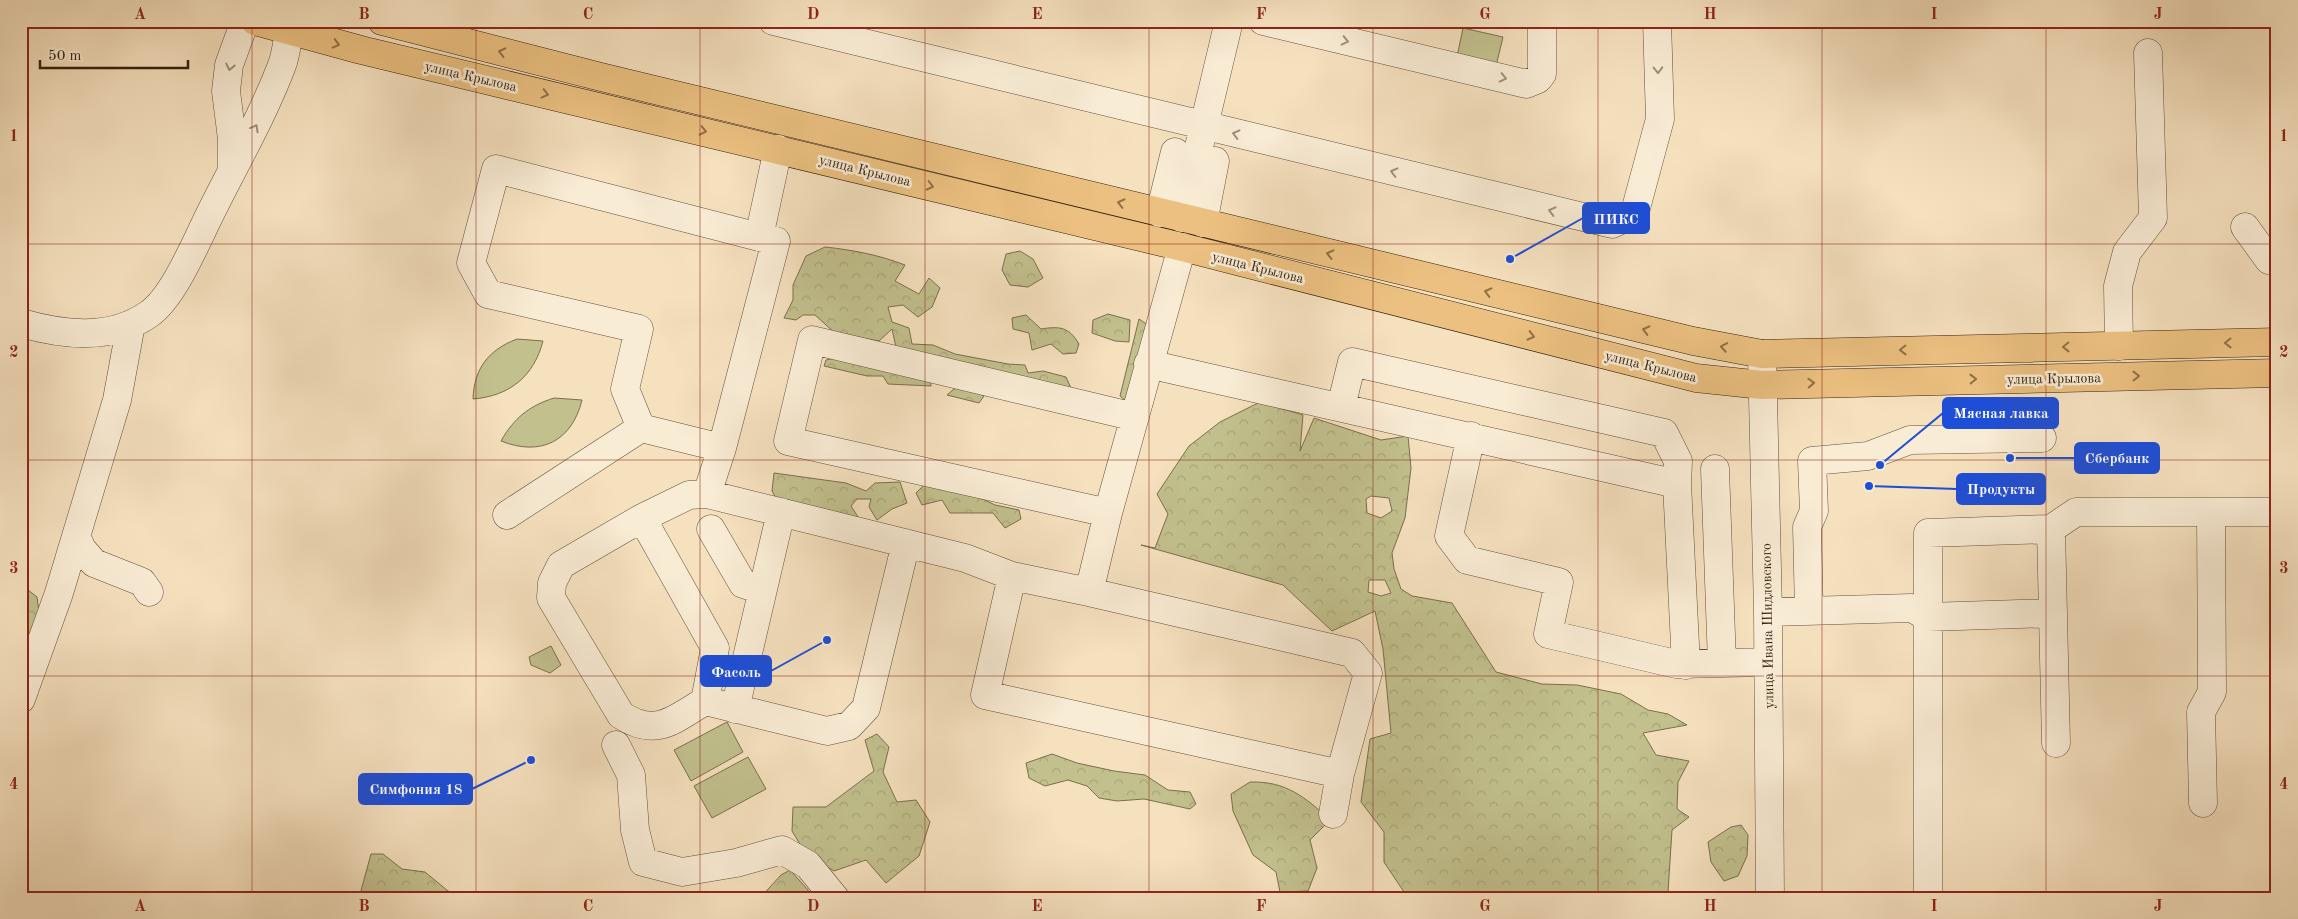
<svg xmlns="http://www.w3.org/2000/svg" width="2298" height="919" viewBox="0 0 2298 919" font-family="'Old Standard TT',serif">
<defs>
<pattern id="forest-crowns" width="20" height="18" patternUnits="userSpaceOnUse" patternTransform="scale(1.25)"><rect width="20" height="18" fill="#c2c18e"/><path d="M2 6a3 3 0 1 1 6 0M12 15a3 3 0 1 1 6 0" fill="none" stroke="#a7a579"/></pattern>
</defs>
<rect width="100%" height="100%" fill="#f6e1bf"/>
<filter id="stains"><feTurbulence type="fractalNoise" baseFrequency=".004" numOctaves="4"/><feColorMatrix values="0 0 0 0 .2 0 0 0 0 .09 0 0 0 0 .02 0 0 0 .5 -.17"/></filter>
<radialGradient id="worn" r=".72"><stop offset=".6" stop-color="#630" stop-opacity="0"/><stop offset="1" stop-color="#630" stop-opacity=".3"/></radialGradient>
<path fill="url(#forest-crowns)" stroke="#7a704c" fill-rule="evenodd" d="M825,247C853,250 879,255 905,265L895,281L919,294L929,278L940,288L932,307L918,317L903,305L888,307L892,322L909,328L912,344L933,345L955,354L1008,364L1025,365L1028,373L1043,371L1066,377L1071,388L896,347L892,329L879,341L835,333L815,315H803L796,320L784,318L793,300V285L806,256Z
M1020,251L1033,259L1043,278L1028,287L1010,285L1002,270L1006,254Z
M1108,314L1130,320L1129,342L1115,341L1092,333L1093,320Z
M1026,315L1041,329C1060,326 1069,327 1079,344L1076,353L1063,354L1051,344L1032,350L1029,333L1013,329L1012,318Z
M1139,319L1148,325L1127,402L1120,396Z
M843,356L930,377L931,386L888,384L883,376H867L824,366L826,360Z
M967,386L984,396L979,403L947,395L954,389Z
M1260,402L1303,415L1300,451L1314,418L1381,440L1408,436L1411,468L1405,518L1392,553L1394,569L1401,589L1412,596L1452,603L1496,672L1542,684L1577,685L1621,694L1648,710L1668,714L1687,725L1643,733L1656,755L1689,761L1678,782L1677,809L1689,817L1672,830L1668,892L1689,898H1408L1384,862V832L1361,802L1370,739L1391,733L1383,649L1375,611L1332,631L1283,585L1141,545L1155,548L1168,514L1157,494L1189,446L1220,422ZM1371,496L1389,498L1392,511L1381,518L1367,513L1366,499ZM1369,580H1385L1391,593L1381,596L1368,592Z
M774,473L846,483L866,491L875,483L900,482L907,503L892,509L877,520L869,507L871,499H857L851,506L860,520L777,500L772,491Z
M926,483L973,494L995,505L1019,510L1021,519L1005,528L993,513H950L942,500L922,505L916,493Z
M23,586L37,597L40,620L35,644L21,638V593Z
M877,734L889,747L883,772L897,802L916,800L930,822L919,856L886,883L866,860L834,871L806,854L792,831L793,807H826L874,771L865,740Z
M1052,754L1077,763L1114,771L1145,775L1168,790L1190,792L1196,804L1190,809L1144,799L1117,801L1099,798L1087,786L1068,780L1045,786L1029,778L1026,763Z
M1250,782C1286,781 1305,797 1330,820L1310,840L1317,868L1308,891L1280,892L1276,872L1253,855L1233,811L1231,794Z
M1741,825L1748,835L1747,856L1738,876L1724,881L1711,862L1708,842L1731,827Z
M371,854H383L402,869L425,872L448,891L467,898H359Z
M790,870L808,890L811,898H760L781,875Z"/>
<path fill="#c2c18e" stroke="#7a704c" d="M1463,28L1503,37L1496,66L1457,57Z
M517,339L543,341C534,376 510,396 473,399C474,369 488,350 517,339Z
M554,398L582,400C572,441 541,457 501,441C514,418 529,406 554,398Z
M551,646L561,665L550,673L531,665L529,657Z
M727,722L743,752L691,781L674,750Z
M748,757L766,789L712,818L694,786Z"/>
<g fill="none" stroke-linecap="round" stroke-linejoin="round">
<defs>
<path id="minor" d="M773,21L1612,224L1630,216L1636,208L1660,119L1657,21
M1263,21L1526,84L1538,79L1542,74V21
M232,169V139L226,91L229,65L245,21
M1160,213L1175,152
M1182,218L1229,21
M1203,223L1215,161
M2245,227L2269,260L2277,259
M759,237L776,241L722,448L641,428L625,389L639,329L488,294L471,263L496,169L759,237L778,149
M1182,247L1108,513L1089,592L1352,653L1368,673L1340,774L1333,814
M21,323C63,335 111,341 149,314C175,296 198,237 213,208C237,160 263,115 282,65C286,55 287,42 289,31
M2119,346L2118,286L2127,252L2153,218L2148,53
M1762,354L1768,612L1770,898
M1148,364L1677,484L1686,665
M1341,407L1352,362L1664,433L1678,461L1677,484
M1471,436L1449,536L1467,560L1559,582L1548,634L1676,664L1768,662
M722,448L707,494L965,558L1012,576
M1715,469L1722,663
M1108,513L788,441L812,340L1135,417
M507,515L641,428
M642,518L715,648L705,701C673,720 656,738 621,715L551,598L552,583L561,565L642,518L689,495L707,494
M711,529L743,584L762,590
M2051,529L2056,743
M76,536L82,549L94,563L142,582L149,592
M1089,592L1012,576L985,695L1340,774
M1809,611L1807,527L1814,511L1812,461L1868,456L1910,440L2042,438
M1768,612L1912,608L1928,617L2053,613
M21,699L59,593L117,400L131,324
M705,701L827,731L849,726L866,708L906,543
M735,709L781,512
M616,745L631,775L635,830L643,862L682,872L736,863L782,850L808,865L835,898
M2203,803L2201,712L2212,692L2211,512
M1928,898V533L2051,529L2076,512H2277"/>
<path id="major" d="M255,21L361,50L1182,247L1696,378L1762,385L2277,373
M382,21L601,77L1693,341L1762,354L2277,342"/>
</defs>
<use href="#minor" stroke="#645038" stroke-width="29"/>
<use href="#major" stroke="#331f0b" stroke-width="29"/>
<use href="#minor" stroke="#f9ecd5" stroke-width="28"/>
<use href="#major" stroke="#ebc080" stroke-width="28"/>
</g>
<defs><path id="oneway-chevron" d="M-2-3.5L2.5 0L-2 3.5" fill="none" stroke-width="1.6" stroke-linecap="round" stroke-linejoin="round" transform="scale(1.25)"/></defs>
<g stroke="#a0907a">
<use href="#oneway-chevron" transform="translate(1345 41) rotate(13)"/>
<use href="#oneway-chevron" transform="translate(230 67) rotate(102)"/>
<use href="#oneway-chevron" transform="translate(1658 70) rotate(89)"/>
<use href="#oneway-chevron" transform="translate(1503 78) rotate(13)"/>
<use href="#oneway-chevron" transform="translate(255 128) rotate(-61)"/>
<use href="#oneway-chevron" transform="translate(1236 134) rotate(-166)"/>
<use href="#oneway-chevron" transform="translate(1394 172) rotate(-166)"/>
<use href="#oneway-chevron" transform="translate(1552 211) rotate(-166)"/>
</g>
<g stroke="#8f7046">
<use href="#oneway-chevron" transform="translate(336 44) rotate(15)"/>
<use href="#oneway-chevron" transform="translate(502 52) rotate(-166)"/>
<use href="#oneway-chevron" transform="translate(545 94) rotate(13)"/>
<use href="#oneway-chevron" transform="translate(703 131) rotate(13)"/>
<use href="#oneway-chevron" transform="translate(930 186) rotate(14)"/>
<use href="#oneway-chevron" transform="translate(1121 203) rotate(-166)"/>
<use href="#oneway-chevron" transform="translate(1330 254) rotate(-166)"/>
<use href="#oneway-chevron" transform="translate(1488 292) rotate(-166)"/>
<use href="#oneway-chevron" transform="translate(1646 330) rotate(-166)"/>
<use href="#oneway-chevron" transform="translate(1531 336) rotate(14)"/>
<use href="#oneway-chevron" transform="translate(2228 343) rotate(179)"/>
<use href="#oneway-chevron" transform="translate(1724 347) rotate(-170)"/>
<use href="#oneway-chevron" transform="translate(2066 347) rotate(179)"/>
<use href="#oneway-chevron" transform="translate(1903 350) rotate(179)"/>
<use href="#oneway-chevron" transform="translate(2136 376) rotate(-1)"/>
<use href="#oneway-chevron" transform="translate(1973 379) rotate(-1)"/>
<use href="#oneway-chevron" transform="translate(1811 383) rotate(-2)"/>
</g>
<path fill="none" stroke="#8f2418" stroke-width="1" stroke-opacity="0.55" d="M252,21V898M476,21V898M700,21V898M925,21V898M1149,21V898M1373,21V898M1598,21V898M1822,21V898M2046,21V898M21,244H2277M21,460H2277M21,676H2277"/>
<g text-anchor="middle" stroke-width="5" stroke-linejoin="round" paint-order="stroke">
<g font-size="14" fill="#331f0b" stroke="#f9ecd5">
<text transform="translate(471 76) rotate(13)" y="5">улица Крылова</text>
<text transform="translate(865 170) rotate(14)" y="5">улица Крылова</text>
<text transform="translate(1258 267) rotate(14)" y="5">улица Крылова</text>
<text transform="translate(1651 366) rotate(14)" y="5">улица Крылова</text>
<text transform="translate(2054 378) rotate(-1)" y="5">улица Крылова</text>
<text transform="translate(1767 626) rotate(-91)" y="5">улица Ивана Шидловского</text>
</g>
</g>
<path fill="none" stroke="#1d4ed8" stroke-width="2" d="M1510 259L1583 218M1880 465L1943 413M2010 458L2075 458M1869 486L1957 489M827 640L771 671M531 760L472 789"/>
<g fill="#1d4ed8" stroke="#f9ecd5" stroke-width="2">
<circle cx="1510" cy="259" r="5"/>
<circle cx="1880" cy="465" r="5"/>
<circle cx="2010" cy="458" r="5"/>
<circle cx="1869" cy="486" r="5"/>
<circle cx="827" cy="640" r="5"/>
<circle cx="531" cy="760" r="5"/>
</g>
<g fill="#1d4ed8" stroke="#1d4ed8" stroke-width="2">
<rect x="1583" y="203" width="66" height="30" rx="5"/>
<rect x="1943" y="398" width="115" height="30" rx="5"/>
<rect x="2075" y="443" width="84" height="30" rx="5"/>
<rect x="1957" y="474" width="88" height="30" rx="5"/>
<rect x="701" y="656" width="70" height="30" rx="5"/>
<rect x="359" y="774" width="113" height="30" rx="5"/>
</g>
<g font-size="15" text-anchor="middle" font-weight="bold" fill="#fff">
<text x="1616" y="224">ПИКС</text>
<text x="2001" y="418">Мясная лавка</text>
<text x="2117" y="463">Сбербанк</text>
<text x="2001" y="494">Продукты</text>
<text x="736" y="677">Фасоль</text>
<text x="416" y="794">Симфония 18</text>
</g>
<rect width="2298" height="919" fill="none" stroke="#f6e1bf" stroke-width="55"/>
<path d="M40 60v8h148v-8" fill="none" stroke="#331f0b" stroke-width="2.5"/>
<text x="48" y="60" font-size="15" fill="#331f0b" stroke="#f9ecd5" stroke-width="4" paint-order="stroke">50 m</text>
<rect x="28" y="28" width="2242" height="864" fill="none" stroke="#8f2418" stroke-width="2"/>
<g font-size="16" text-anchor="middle" font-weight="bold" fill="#8f2418">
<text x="140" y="19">A</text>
<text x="364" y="19">B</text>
<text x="588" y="19">C</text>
<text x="813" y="19">D</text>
<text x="1037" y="19">E</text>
<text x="1261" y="19">F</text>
<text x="1485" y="19">G</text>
<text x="1710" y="19">H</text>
<text x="1934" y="19">I</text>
<text x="2158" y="19">J</text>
<text x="14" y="141">1</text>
<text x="2284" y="141">1</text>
<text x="14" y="357">2</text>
<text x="2284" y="357">2</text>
<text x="14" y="573">3</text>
<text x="2284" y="573">3</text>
<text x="14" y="789">4</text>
<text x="2284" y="789">4</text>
<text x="140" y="911">A</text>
<text x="364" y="911">B</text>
<text x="588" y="911">C</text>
<text x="813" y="911">D</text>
<text x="1037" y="911">E</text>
<text x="1261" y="911">F</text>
<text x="1485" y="911">G</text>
<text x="1710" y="911">H</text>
<text x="1934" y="911">I</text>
<text x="2158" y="911">J</text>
</g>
<rect width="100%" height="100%" filter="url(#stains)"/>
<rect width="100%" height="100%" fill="url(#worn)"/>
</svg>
